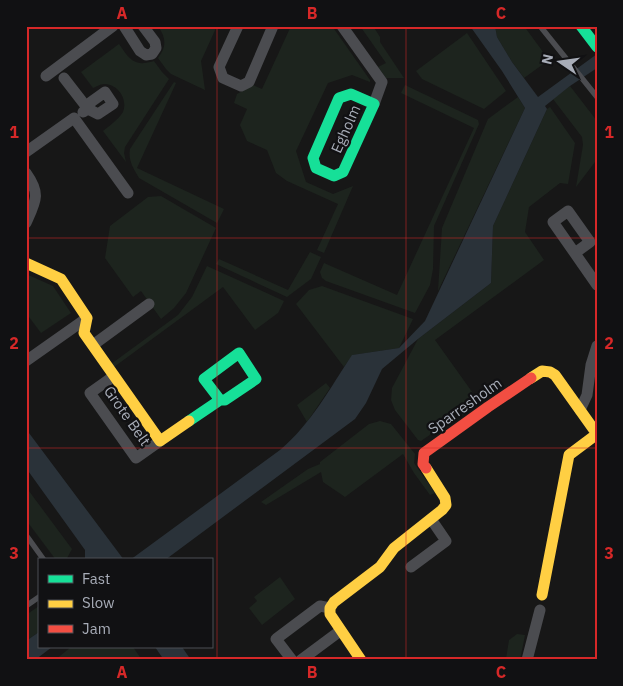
<svg xmlns="http://www.w3.org/2000/svg" width="623" height="686" viewBox="0 0 623 686" font-family="'IBM Plex Sans',sans-serif">
<rect width="100%" height="100%" fill="#171717"/>
<path fill="#1d241e" d="M158,26H217L201,61L205,90L171,74L166,69L158,58C167,46 166,38 158,26Z
M291,26H332L370,80V82L352,75L328,83L296,151L306,182L333,194L353,186L324,253L317,250L338,204L287,181L276,173L267,150L247,141L240,125L247,109L234,103L237,94L253,85L262,89Z
M360,26H373L380,37V42L404,78H386L378,67L386,63Z
M495,26H524L549,60L524,78L512,62L497,37Z
M467,33L506,91L484,109L422,79L416,71Z
M119,44C130,60 134,67 154,61L162,72L169,79L125,147L124,153L126,162L103,131C109,126 119,119 123,112C128,99 118,84 104,84C100,84 96,87 93,88L81,72Z
M174,82L176,83L137,168L224,209L217,223L139,178C133,168 128,160 130,149Z
M405,85L478,120L479,124L434,226L433,269L430,285L415,313L326,281L322,278L320,272L324,263L397,295L474,128L401,93Z
M570,86L597,121V164L595,162L576,187L583,145L582,137L553,99Z
M518,97L525,108L438,291L442,228L488,119Z
M550,107L575,143L568,184L560,183L529,207L525,232L544,260L435,340L480,403L437,434L434,432L421,441L418,440L395,410L391,400L392,388L418,339L491,283L493,226L547,109Z
M161,196L216,228L186,293L174,308L161,319L141,291L133,297L105,258L110,226L148,197Z
M310,252L321,257L311,279L287,297L216,264L219,259L288,290Z
M207,266L284,301L278,313L255,330L223,287L114,367L111,364L178,315L192,297Z
M26,274L53,286L71,313L41,333L26,313Z
M322,286L413,319L399,348L353,355L344,367L296,304L309,290Z
M326,383L330,388L307,422L297,405Z
M380,421L391,424L415,454L414,463L435,493L430,495L414,473L403,454L345,497L323,482L321,472L266,505L261,502L308,469L320,464V462L369,424Z
M26,487L72,549L66,560H56L26,520Z
M280,577L295,599L262,625L249,608L257,601L254,597Z
M39,606V632L26,641V615Z
M517,634L525,635L520,660L506,659L509,640Z
M71,647H133L142,660H55Z"/>
<path fill="#2a3239" d="M470,26H495L497,37L512,62L538,97L597,54V68L570,86L545,106L547,109L493,226L491,283L418,339L382,369L366,403L355,419L165,560H130L280,450C311,424 330,388 352,355L399,348L425,321L525,108L502,71Z
M26,429L124,560H85V550L26,468Z
M39,632V647H52L35,660H26V641Z
M155,647H182L191,660H164Z"/>
<g fill="none" stroke-linecap="round" stroke-linejoin="round">
<path stroke="#4b4c50" stroke-width="5.5" d="M540,26L597,97
M26,535L44,560
M26,606L39,597"/>
<path stroke="#4b4c50" stroke-width="11" d="M124,26L140,51L146,55L152,54L156,48L155,42L143,26
M238,26L219,67L223,78L241,86L249,82L273,26
M342,26L382,82L374,104
M46,76L113,26
M64,78L88,109L83,112
M105,92L113,104L98,114L88,109L91,102Z
M26,152L74,118L128,193
M26,173C41,194 36,201 26,223
M575,253L590,242L568,211L553,222L597,285
M93,345L149,304
M26,361L87,318
M114,376L90,393L136,458L160,441
M580,410L587,395L591,365L597,346
M411,567L446,541L431,519
M292,660L276,639L320,606L330,608
M301,660L340,631
M527,660L540,610"/>
<path stroke="#16e098" stroke-width="11" d="M581,26L597,47
M351,94L374,104L343,172L334,176L316,168L313,158L339,98Z
M189,421L220,400H225L256,379L239,353L204,379L220,400"/>
<path stroke="#ffcf43" stroke-width="11" d="M26,263L61,279L87,318L84,333L160,441L189,421
M531,378L542,371L550,372L555,375L597,434L569,455L542,595
M361,660L330,614V608L334,602L380,567L394,548L442,510L446,505L445,498L426,468"/>
<path stroke="#f24e42" stroke-width="11" d="M426,468L423,464L424,453L488,407L531,378"/>
</g>
<path fill="none" stroke="#d62828" stroke-width="1" stroke-opacity="0.55" d="M217,26V660M406,26V660M26,238H597M26,448H597"/>
<g text-anchor="middle" stroke-width="4.5" stroke-linejoin="round" paint-order="stroke">
<g font-size="15" fill="#a8adb8" stroke="#111113">
<text transform="translate(346 129) rotate(-66)" y="5">Egholm</text>
<text transform="translate(465 406) rotate(-35)" y="5">Sparresholm</text>
<text transform="translate(127 416) rotate(55)" y="5">Grote Belt</text>
</g>
</g>
<rect width="623" height="686" fill="none" stroke="#111113" stroke-width="55"/>
<rect x="38" y="558" width="175" height="90" fill="#111113" stroke="#4d4f55"/>
<rect x="48" y="575" width="25" height="8" fill="#16e098" stroke="#4d4f55"/>
<text x="82" y="584" font-size="15" fill="#a8adb8">Fast</text>
<rect x="48" y="600" width="25" height="8" fill="#ffcf43" stroke="#4d4f55"/>
<text x="82" y="608" font-size="15" fill="#a8adb8">Slow</text>
<rect x="48" y="625" width="25" height="8" fill="#f24e42" stroke="#4d4f55"/>
<text x="82" y="634" font-size="15" fill="#a8adb8">Jam</text>
<g transform="translate(560 62) rotate(283)" stroke="#111113" stroke-width="4" paint-order="stroke">
<path d="M0-4L9 19L0 12L-9 19Z" fill="#a8adb8"/>
<text y="-8" font-size="14" font-weight="bold" text-anchor="middle" fill="#a8adb8">N</text>
</g>
<rect x="28" y="28" width="568" height="630" fill="none" stroke="#d62828" stroke-width="2"/>
<g font-size="16" text-anchor="middle" font-weight="bold" fill="#d62828">
<text x="122" y="19">A</text>
<text x="312" y="19">B</text>
<text x="501" y="19">C</text>
<text x="14" y="138">1</text>
<text x="609" y="138">1</text>
<text x="14" y="349">2</text>
<text x="609" y="349">2</text>
<text x="14" y="559">3</text>
<text x="609" y="559">3</text>
<text x="122" y="678">A</text>
<text x="312" y="678">B</text>
<text x="501" y="678">C</text>
</g>
</svg>
